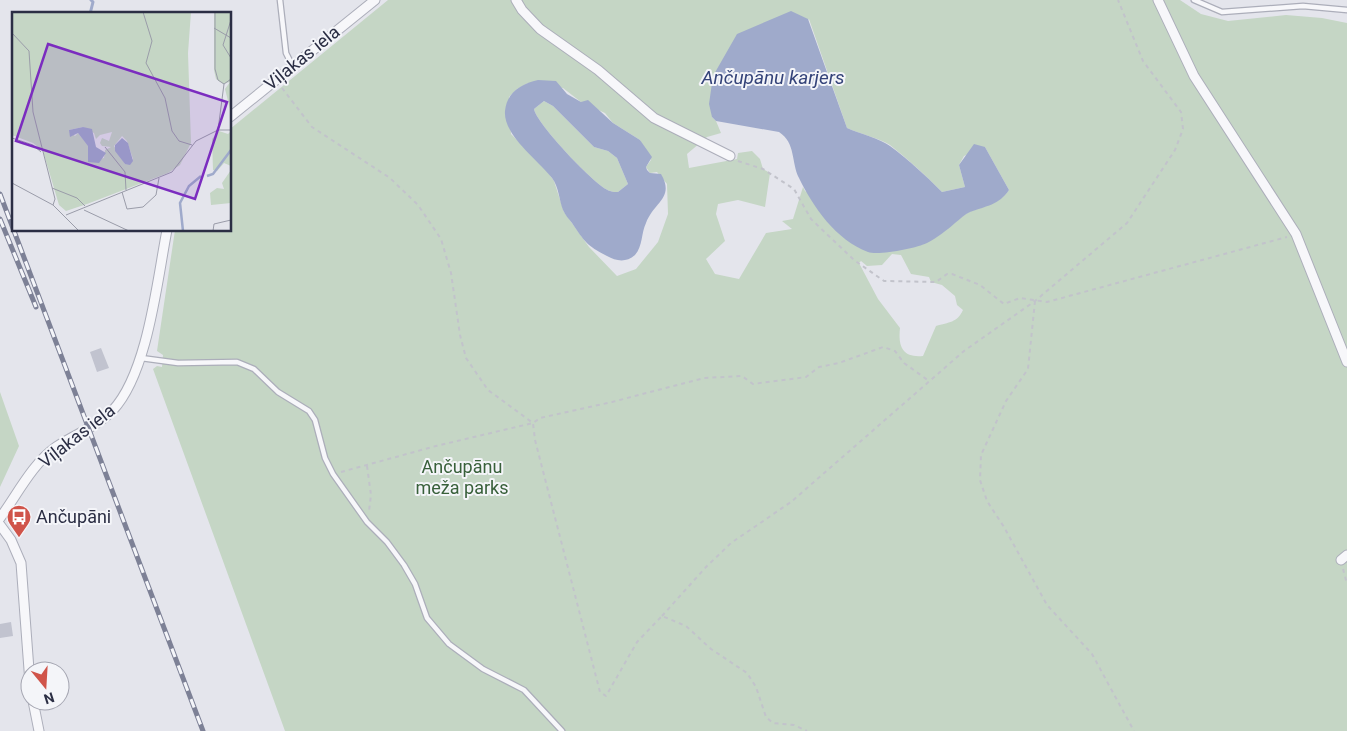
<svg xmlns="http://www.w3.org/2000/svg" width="1347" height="731" viewBox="0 0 1347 731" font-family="Roboto,sans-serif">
<rect width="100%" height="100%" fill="#e4e5ec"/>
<path fill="#c5d6c5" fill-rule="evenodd" d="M388,0H1180L1201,14L1228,21L1286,15L1322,18L1347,23V731H285L153,369L157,366L162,367L163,355L157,351L175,230H230V129ZM809,19L847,128C858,133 881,139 890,145C909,160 925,175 942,192L965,187L959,165L964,156L985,147L1009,190C998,205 985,205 969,212C948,223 941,241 913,246L805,191L803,187L793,219L782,221L792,229L766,233L739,279L715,274L706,259L725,241L716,214L718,204L738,200L765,207L770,173L763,169L760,159L752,151L738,153L737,159L689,168L687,154L707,137L721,133L716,121L712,117ZM528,83L563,88L581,102L605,113L613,123L640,140L651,160L646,167L650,173L657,172L667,184L668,214L658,242L636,269L617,276L589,247L564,212L554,181L544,167L511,134L509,97L517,89ZM892,254L901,255L911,274L929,277L931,282L942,285L955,296L957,305L963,310C957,323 949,322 936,326L923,356C902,358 898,346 900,328L878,299L859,263L861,261L867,266L882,265Z
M544,101L553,106L594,147L608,151L617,158L628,184L618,192C615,192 612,192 610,191C596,187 536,123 534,109Z
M0,392L19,446L0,487Z"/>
<path fill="#9faacb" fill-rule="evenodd" d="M791,11L808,19L847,128C858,133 881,139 890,146C909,160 925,175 942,192L965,187L959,165L974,144L985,147L1009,190C999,205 986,206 970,212C965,214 960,219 955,223C947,230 937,238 927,243C917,248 878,256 868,252C836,240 813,207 799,178C791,162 796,143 779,132L716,121L712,117L709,104L713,76L737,34Z
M538,80L556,81L567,94L581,102L588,100L613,123L640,140L652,157L646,167L647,170L650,173L661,174C675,198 654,202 646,223C641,233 643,246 635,255C626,263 616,261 607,256C586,245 585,242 572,223C569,219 565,215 563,210C559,200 559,187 552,178C538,160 503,135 505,111C507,92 521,84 538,80ZM544,101L553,106L594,147L608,151L617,158L628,184L618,192C615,192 612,192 610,191C596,187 536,123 534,109Z"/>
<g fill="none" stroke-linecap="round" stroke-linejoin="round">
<path stroke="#9faacb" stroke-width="3" d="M90,14L93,2L91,0
M13,170H14"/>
</g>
<path fill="#c1c3cf" d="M101,348L109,368L97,372L90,352Z
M11,622L13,636L0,638V624Z"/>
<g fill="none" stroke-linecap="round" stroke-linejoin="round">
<defs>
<path id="lane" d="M280,0L286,53L292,65
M1194,0L1222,12L1303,6L1347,10
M141,358L178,363L237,362L254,369L278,392L309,411L315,420L325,458L333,474L367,522L387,542L404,565L415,584L427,618L449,644L483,669L524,690L562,731"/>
<path id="street" d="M516,0L522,10L540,29L598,70L654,118L730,156
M1158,0L1194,76L1296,234L1347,362
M230,117L375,0
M0,518C17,495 32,464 56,447C75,434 97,427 113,410C148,372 157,281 167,230
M0,525L11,540L21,563L30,683
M1341,560L1347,555
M33,701L39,731"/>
</defs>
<use href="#lane" stroke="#acaeba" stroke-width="7"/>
<use href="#street" stroke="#acaeba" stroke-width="11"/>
<path stroke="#c2c3cb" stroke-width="2" stroke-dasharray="4 4" stroke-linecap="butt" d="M282,88L312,127L390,178L418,205L441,239L451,273L460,335L466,358L488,390L533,423L535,440L600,692L606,696L637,642L662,616L686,626L711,649L747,673L756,687L766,717L773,723L794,725L807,731
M738,161L763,169L794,189L811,219L854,260L884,281L936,282L947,274H952L980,285L1004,304L1020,298L1047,302L1287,237
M1035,301L1028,369L1006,401L981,455L980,480L987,501L1004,527L1047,605L1092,654L1134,731
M367,466L371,495L369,511
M341,472L436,446L533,423L540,418L612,402L704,378L742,376L753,384L806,377L819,367L839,363L883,347L895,351L904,363L929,381
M1343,569L1347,584
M662,616L706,567L731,543L791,502L964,351L1035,301L1127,223L1175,150L1183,129L1181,112L1143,61L1118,0"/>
<use href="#lane" stroke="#f7f7fa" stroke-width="4.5"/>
<use href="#street" stroke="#f7f7fa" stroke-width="9"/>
<defs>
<path id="rail" d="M0,194L203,731
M0,219L36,307"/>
</defs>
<use href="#rail" stroke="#7d8196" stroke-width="5"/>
<use href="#rail" stroke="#f4f5f9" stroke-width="3" stroke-dasharray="9" stroke-linecap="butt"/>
</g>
<defs>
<symbol id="bus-pin" viewBox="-11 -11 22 30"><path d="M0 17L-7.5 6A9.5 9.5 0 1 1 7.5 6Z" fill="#d0544a" stroke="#f4f5f9"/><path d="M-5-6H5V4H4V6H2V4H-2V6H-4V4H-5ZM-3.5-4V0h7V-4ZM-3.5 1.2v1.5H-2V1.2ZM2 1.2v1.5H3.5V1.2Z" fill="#fff"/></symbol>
</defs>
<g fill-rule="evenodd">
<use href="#bus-pin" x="5" y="503" width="28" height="38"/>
</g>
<g text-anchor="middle" stroke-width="4" stroke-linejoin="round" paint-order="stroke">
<g font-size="18" fill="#2b2e44" stroke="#f4f5f9">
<text transform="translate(302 58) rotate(-39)" y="6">Viļakas iela</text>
<text transform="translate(77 436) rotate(-38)" y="6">Viļakas iela</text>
</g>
<g font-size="18" fill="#38603a" stroke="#f4f5f9">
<text x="462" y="473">Ančupānu<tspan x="462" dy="21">meža parks</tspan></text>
</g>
<g font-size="18" fill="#2b2e44" stroke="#f4f5f9" text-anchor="start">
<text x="36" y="523">Ančupāni</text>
</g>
<g font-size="19" font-style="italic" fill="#344379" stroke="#f4f5f9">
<text x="773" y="84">Ančupānu karjers</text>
</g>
</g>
<g transform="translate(12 12)">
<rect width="219" height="219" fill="#e4e5ec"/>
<path d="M0,0H179L176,41L179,131L168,153L156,161L75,192L54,199L47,193L31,139L21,131L0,123ZM71,115L82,121L84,127L88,123L100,120L97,129L90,126L88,131L90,134L99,135L93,138L92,146L76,149V133L66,121L63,124L57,118ZM110,124L115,129L121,147L113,152L102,134ZM202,0H219V101L213,77L218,70L211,72L204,67L202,58ZM207,119L216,122L219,119V154L212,151L205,159L201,158L200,127ZM219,158V191L199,193L198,181L205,176L212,177L210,171Z" fill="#c5d6c5" fill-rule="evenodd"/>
<path d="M71,115L80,117L84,135L94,141L87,151L76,150V134L66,121L58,125L57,118ZM110,126L116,131L121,149L118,153L113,152L103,139V133Z" fill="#9faacb"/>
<path fill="none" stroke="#9faacb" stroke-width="2.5" d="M195,164L201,162L219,138M171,219L168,191L177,174L189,164"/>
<path fill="none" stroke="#9a9ca9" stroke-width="1" d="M131,0L140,29L134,51L153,86L160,119L167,129L180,133M203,0V57L206,68L212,72M219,8L211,33L219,46M202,16L219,26M0,21L17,39L21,100L43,187L41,193M206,118L212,72L219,67M0,126L21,133L29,140M93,135L113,160L114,178M0,171L41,193L67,219M40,176L65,186L73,194M110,180L115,197L131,195L144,183L147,166M72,198L117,219M54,203L160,160L184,129L206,118H219M201,219L202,212L219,208"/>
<path fill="#7b2cbf" fill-opacity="0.15" stroke="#7b2cbf" stroke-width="2.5" d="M36,32L215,90L183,187L4,129Z"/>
<rect width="219" height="219" fill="none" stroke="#2b2e44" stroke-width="2.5"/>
</g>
<g transform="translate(45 686) rotate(162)"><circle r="24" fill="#f4f5f9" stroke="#a4a5b1"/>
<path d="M0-4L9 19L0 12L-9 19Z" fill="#d0544a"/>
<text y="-8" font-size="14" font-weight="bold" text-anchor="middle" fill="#2b2e44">N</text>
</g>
</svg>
